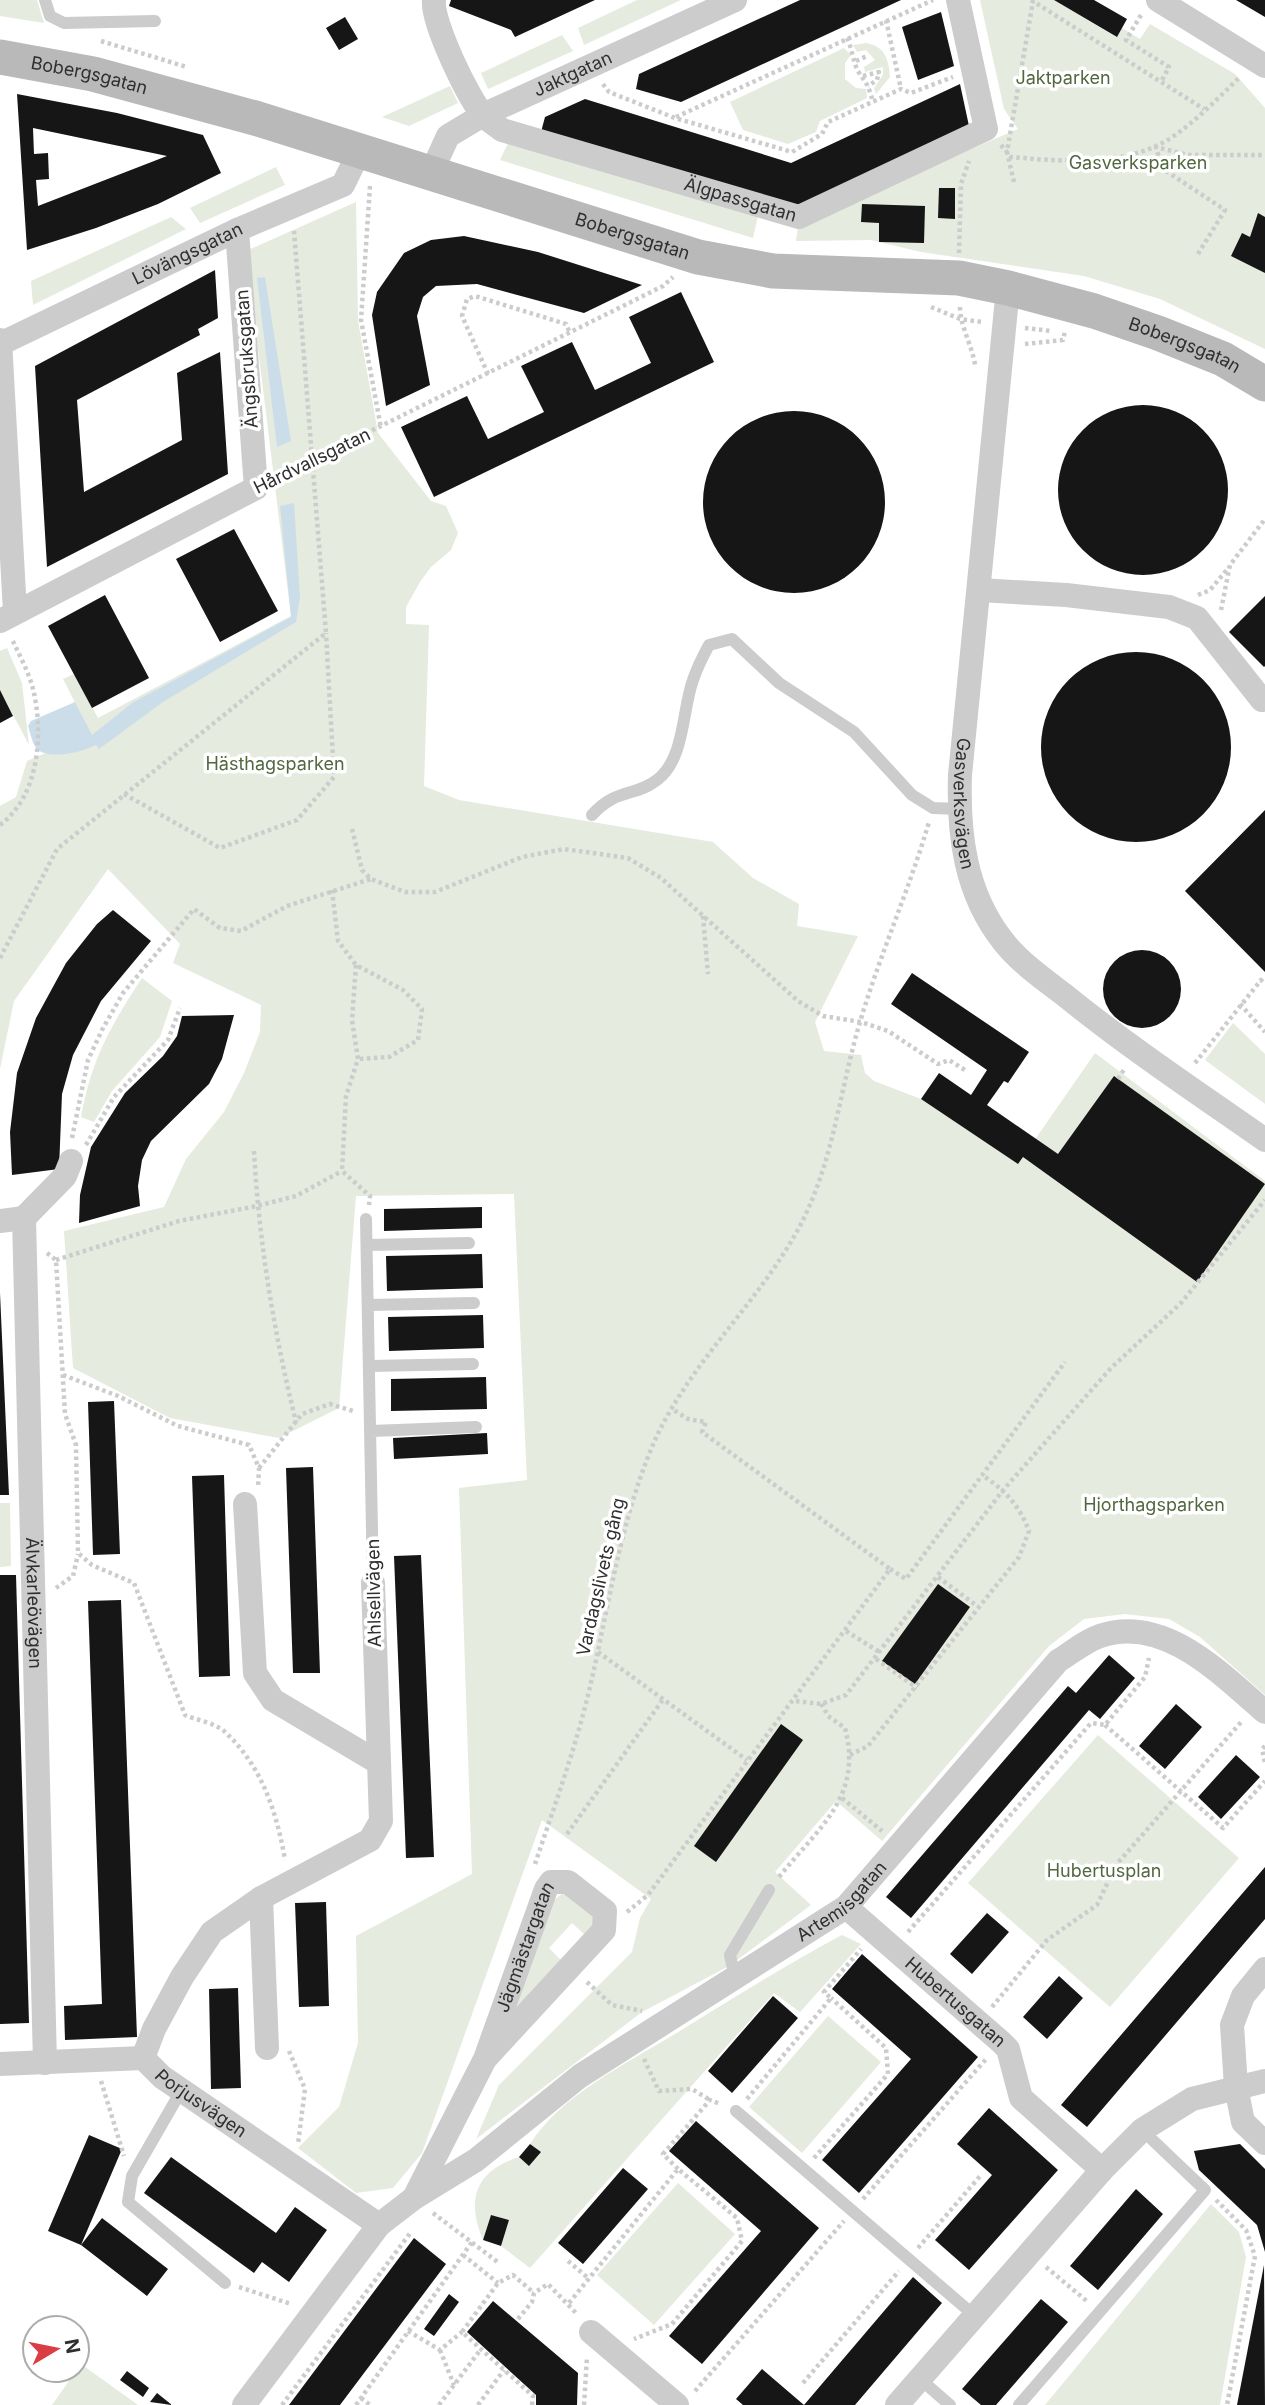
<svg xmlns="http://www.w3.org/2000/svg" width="1265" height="2405" viewBox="0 0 1265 2405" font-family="Inter,sans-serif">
<rect width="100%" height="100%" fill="#fff"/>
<path fill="#e5ebde" d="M0,0H37L44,23L0,16Z
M637,0H681L584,45L578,28Z
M980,0H1054L1116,37L1122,28L1140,39L1150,24L1235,74L1265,108V349L1160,299L1084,276L921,252L871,240L796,241L798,227L808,219L1018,129L1004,109Z
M562,35L573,51L488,89L481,73Z
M866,43C885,46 889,60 890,77L876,94L874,88L883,75V67L865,72L864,67L875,60L866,50L857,52L853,45Z
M844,48L851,55L845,63V79L856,88L866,89L867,98L820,121L816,132L788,144L743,130L730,102Z
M450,86L458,103L409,126L382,117Z
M509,141L758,216L753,238L500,160Z
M276,167L285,185L200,223L190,208Z
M356,202L358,321L378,433L431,501L446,506L458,533L451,550L431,567L420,582L406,607V624L429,625L424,786L459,800L713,842L753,878L799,904L797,926L858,936L815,1022L824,1051L861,1055L865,1073L874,1081L921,1099L1018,1164L1095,1053L1265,1181V1695L1200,1637L1169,1619L1125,1614L1084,1619L1049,1646L882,1841L836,1801L775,1872L811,1905L729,1966L642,2012L476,2139L499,2085L632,1952L640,1918L651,1899L542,1820L422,2153L393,2188L356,2193L298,2148L339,2107L358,2043L356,1936L472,1874L459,1488L527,1480L514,1194L356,1196L339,1408L279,1438L170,1418L73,1368L64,1231L164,1207L186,1159L224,1112L244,1073L260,1032L261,1005L173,963L180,944L108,869L14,1001L0,1069V806L16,797L27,761L67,744L86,724L63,679L74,674L98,718L291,616L246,251Z
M171,217L186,229L33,305L31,281Z
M7,648L22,683L29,745L0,690V651Z
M142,978L172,1001L160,1037L112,1091L94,1122L81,1117C92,1058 110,1027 142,978Z
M1233,1023L1265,1054V1104L1205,1060Z
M0,1503H10L11,1566L0,1567Z
M1098,1735L1239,1858L1110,2007L968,1883Z
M562,1894L575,1896L593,1910L594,1923L585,1935L572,1923L549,1948L562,1961L502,2028L547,1905Z
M842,1935L861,1944L800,2012L774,1993L530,2268L501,2246L509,2220L491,2215L483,2240C466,2200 475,2171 519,2157L530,2165L540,2152L530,2144C560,2096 627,2063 675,2034C730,2000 784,1966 842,1935Z
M828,2016L881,2062L802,2153L749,2107Z
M678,2183L735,2234L654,2325L597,2275Z
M1211,2204L1239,2232L1246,2257L1220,2405H1045Z
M81,2364L138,2405H52Z"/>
<path fill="#ccddea" d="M265,277L291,441L277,447L257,278Z
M294,503L300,597L296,622L163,702L99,749L96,745C83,752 47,761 36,748C32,742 30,732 28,726L31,721L75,702L92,735L132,703L291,617L280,506Z"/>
<path fill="#161616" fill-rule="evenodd" d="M451,0H595L515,37L511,30L449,6Z
M800,0H901L681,102L636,89L639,74Z
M1054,0H1094L1127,19L1117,37Z
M1236,0H1265V17Z
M941,12L954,66L918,80L902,27Z
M345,17L358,39L339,50L326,28Z
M960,84L969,126L794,207L541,132L545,117L585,99L791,163Z
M17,94L117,113L203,135L221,173L158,204L96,228L27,250ZM33,128L167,156L38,206L36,180L49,179L48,153L34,154Z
M939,188H955V219L938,218Z
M862,204L925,206L924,243L879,242V223L861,222Z
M1258,213L1265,217V273L1231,256L1242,233L1250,237Z
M464,236L538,252L642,285L584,313L477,284L436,286L423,297L417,316L430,385L386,406L372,315L377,292L404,253L431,240Z
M215,270L218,318L198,329L200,335L77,400L84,492L182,440L177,373L220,352L228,474L47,567L35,366Z
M681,292L714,362L434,497L401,427L467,396L488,439L544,412L521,366L572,342L595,390L651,363L629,317Z
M1058 490a85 85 0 1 1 170 0a85 85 0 1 1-170 0Z
M703 502a91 91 0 1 1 182 0a91 91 0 1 1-182 0Z
M234,529L278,611L220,642L176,559Z
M105,595L149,678L92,708L48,626Z
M1265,596V666L1264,667L1229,632Z
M1041 747a95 95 0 1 1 190 0a95 95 0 1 1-190 0Z
M0,690L13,716L0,723Z
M1265,810V972L1185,891Z
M113,910L151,941L101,1001L73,1055L62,1094L59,1169L12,1175L10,1132L17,1073L36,1018L66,963L97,924Z
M1103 989a39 39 0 1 1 78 0a39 39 0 1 1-78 0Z
M912,973L1029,1052L1008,1083L1004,1081L987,1105L1058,1154L1114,1076L1265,1184L1197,1282L1023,1157L1018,1164L921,1099L939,1073L971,1095L987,1070L891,1004Z
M234,1015L222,1059L209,1084L151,1141L142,1160L138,1186L140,1206L79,1223L80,1195L91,1147L125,1093L163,1056L177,1036L182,1016Z
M482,1207V1228L384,1231V1209Z
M482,1254L483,1288L387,1291L386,1256Z
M0,1293L9,1495H0Z
M483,1315L484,1348L389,1351L388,1317Z
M486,1377L487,1409L391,1411V1379Z
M114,1401L120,1554L93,1555L88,1402Z
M487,1433L488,1454L394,1459L393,1438Z
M313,1467L320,1673H293L286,1468Z
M224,1475L230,1676L199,1677L192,1476Z
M421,1555L434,1857L406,1858L394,1556Z
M0,1575H16L29,2023L0,2024Z
M938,1584L970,1607L915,1684L882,1661Z
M121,1600L137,2037L65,2040L64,2006L102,2004L88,1601Z
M1109,1655L1135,1678L1100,1719L1089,1710L911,1918L886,1897L1068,1686L1076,1693Z
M1176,1704L1202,1727L1165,1769L1139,1746Z
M781,1724L803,1740L716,1862L694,1846Z
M1236,1755L1260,1777L1221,1819L1198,1797Z
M1265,1867V1919L1087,2127L1061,2105Z
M326,1902L329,2006L299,2007L295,1903Z
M987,1913L1009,1932L972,1974L950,1954Z
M862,1954L978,2057L859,2193L822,2160L911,2059L832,1989Z
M1059,1976L1083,1998L1047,2039L1023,2017Z
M238,1988L241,2088L211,2089L209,1989Z
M773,1996L798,2018L732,2093L708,2071Z
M989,2108L1058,2170L969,2270L935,2240L992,2175L957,2144Z
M696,2121L819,2228L702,2364L669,2336L761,2231L669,2151Z
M89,2135L122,2149L81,2245L48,2231Z
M530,2144L541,2152L529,2166L519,2157Z
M1240,2144L1265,2169V2252L1257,2225L1199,2170L1194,2151Z
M171,2157L276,2233L295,2207L327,2230L289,2282L262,2262L254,2273L144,2193Z
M623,2168L648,2189L583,2264L558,2243Z
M1136,2189L1163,2214L1098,2290L1070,2266Z
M491,2215L509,2220L501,2246L483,2240Z
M102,2218L168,2269L147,2296L81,2245Z
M414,2238L446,2264L340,2405H289Z
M1264,2265L1265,2405H1237Z
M913,2277L942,2303L855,2405H804Z
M449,2294L459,2302L434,2336L424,2329Z
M1041,2299L1068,2322L996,2405H981L962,2389Z
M493,2301L578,2373L577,2405H536V2395L467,2332Z
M762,2369L804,2405H743L736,2399Z
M127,2371L149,2388L143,2397L120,2380Z
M157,2393L172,2405L150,2402Z"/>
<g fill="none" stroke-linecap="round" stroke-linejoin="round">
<path stroke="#ccc" stroke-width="4.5" stroke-dasharray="3.5 3.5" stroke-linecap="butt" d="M1031,0L1204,109
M1141,15L1126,40L1169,67L1162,80
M886,20L901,89
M847,38C852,48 853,62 858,71C867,85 868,84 873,102
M101,41L187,67
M856,61L867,56
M863,76L879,72L877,80L868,86
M603,84L609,92L675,118L792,152L822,134L828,122L901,89L911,93L953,77
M676,117L933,0
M1001,145L1011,157C1057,161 1113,166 1156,146C1184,134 1217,99 1240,77
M1014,182L1007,152L1033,1
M370,186L361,320L381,428
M959,253L961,184L969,161
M1198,254L1225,210L1166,171L1161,165L1156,147L1188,155H1265
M931,307L960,319L982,322
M960,307C960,326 972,345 975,365
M1025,328L1051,331
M1025,344L1063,340L1065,331
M488,374L462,316L467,299L475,296L566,324L570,333
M278,477L627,304L663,286L673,277
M1198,595L1210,590L1230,566
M1221,610L1230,565L1265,519
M124,794L220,848L297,820L334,777L326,633
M0,825C39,796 44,734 33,689C29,672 19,655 12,639
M352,829L362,870L371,879L405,892H435L522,857L564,849L628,858L661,878L798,1001L823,1016L861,1022L888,1031L938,1064L949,1060L965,1070
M332,890L338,941L356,965L403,990L422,1009L418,1040L389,1057L358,1059
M703,916L708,974
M0,958L57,849L326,633L294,231
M356,965L352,1020L358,1059L346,1096L342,1171L370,1196L369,1205
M1240,1004L1265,1032
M1195,1063L1261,980L1265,984
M1118,1079L1125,1068
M72,1138L88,1060L102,1030L123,993L194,909L220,928L241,931L287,906L371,879
M86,1145L114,1097L168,1040L180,1008
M254,1151C259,1243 274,1333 296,1422
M47,1253L56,1260L65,1414L76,1445L78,1553L92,1565L134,1583L185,1715C196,1720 216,1723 225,1732C262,1766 277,1813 285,1860
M56,1260L179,1221L257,1206L296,1196L342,1171
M63,1375L118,1396L178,1426L249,1445L259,1468L258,1488
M259,1468L302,1414L330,1404L353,1411
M890,1569L906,1579L1065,1362
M938,1577L977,1606
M56,1588L73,1576L78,1554
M846,1631L881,1653
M598,1652L747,1760
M876,1659L917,1688
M796,1701L821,1704L846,1695L1004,1489L1111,1368L1181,1303L1265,1200
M1105,1725L1223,1828L1265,1781
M1265,1746L1262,1749L1265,1763
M850,1755L868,1746L1019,1557L1029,1531C1019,1505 1005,1490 982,1475
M842,1798L882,1831
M567,1834L664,1698
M535,1864C554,1807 575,1750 589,1691C609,1607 620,1520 655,1440C692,1359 763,1299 803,1220C832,1161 839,1099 856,1036C876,963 908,894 929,822
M779,1877C819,1827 863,1797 845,1728L828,1716L821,1703
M627,1912L648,1895L890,1569L702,1432L706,1422L688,1419L672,1409
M908,1932L1091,1723L1105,1725L1145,1677L1149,1658
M587,1982L612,2005L642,2011
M992,2007L1047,1940L1097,1905L1116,1865L1242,1721
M289,2051L305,2089L298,2144
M644,2059L659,2091L692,2089L710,2100
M101,2081L124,2156
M747,2099L831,1998L824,1992L861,1949
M814,2158L888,2074L886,2048L831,1998
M678,2169L663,2154L710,2100L720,2104
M863,2199L987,2058
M1216,2200L1246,2230L1255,2256L1227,2405
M433,2213L499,2263
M918,2248L981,2175
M463,2255L498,2283
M568,2261L588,2278
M1046,2267L1088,2302
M239,2287L291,2304
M569,2303L678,2169L737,2218L742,2241L672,2324L634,2339
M518,2319L532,2302L534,2293L548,2284L578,2315
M408,2331L440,2350L462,2332
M440,2350L454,2385
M803,2383L899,2271
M695,2391L844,2221
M361,2398L370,2405
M282,2405L411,2232
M356,2405L472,2242
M439,2405L481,2349
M478,2405L504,2370
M532,2405L533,2396L462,2332L498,2283L513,2275L534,2293
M584,2405L587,2357"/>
<path stroke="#ccc" stroke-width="12" d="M45,0L50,16L64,23L155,21
M592,815C616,788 635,797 657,780C685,759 682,710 693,680C697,668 703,656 709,645L732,639L779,683L854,732L912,795L933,808L959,809
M366,1219L373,1583
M367,1245L469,1243
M368,1305L474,1303
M370,1366L473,1364
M371,1431L476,1427
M735,1978L730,1955L769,1890
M181,2091L132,2176L128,2202L225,2283
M736,2111L975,2316
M920,2379L950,2405
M1019,2405L1205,2190L1142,2130"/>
<g stroke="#ccc" stroke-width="24">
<path id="s1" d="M434,0C431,21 469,100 484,116C489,121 496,125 502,130L799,217L986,129L958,0"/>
<path d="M1158,0L1265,66"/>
<path id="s2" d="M432,171L448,136L483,115L735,0"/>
<path id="s3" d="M1008,288L960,775C958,834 965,893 1003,941C1020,963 1045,980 1067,997C1130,1048 1198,1093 1265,1140"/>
<path d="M0,340L15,612"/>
<path id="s4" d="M0,344L237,230L343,185L360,150"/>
<path d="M979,590L1066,595L1169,607L1197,618L1262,700"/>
<path d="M0,621L256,488L237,230"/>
<path id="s5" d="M24,1218L45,2063"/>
<path d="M24,1218L65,1176L71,1161"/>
<path d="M0,1221L24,1218"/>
<path d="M245,1504L255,1673L273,1700L379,1763"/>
<path d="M261,1898L267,2048"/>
<path id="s6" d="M846,1907L1001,2042L1008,2049L1021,2098L1102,2170"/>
<path d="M1265,1969L1243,1996L1232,2025L1236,2087L1243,2122L1265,2143"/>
<path d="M143,2058L154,2029L182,1977L212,1932L261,1898L370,1840L381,1821L373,1583"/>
<path id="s7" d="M0,2064L143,2058L162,2077L379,2225"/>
<path id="s8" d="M414,2198L485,2059L546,1889L551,1882H568L605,1911L604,1930L485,2059"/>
<path d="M591,2332L677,2405"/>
<path id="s9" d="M244,2405L379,2225L414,2198L476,2160L580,2076L846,1907L1058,1661C1071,1653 1085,1641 1100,1636C1164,1614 1221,1674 1265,1712"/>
<path d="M897,2405L1102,2170L1142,2130L1192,2099L1265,2081"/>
</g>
<path stroke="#b9b9b9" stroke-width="35" id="s10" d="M0,57L93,74L255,118L698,257L773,271L959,278L1008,288L1094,311L1158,333L1223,359L1265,384"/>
</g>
<g text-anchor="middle" stroke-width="7" stroke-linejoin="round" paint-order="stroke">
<g font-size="18" fill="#2f2f2f" stroke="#fff">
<text dy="6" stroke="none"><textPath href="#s2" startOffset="178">Jaktgatan</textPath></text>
<text dy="6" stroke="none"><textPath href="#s10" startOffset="91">Bobergsgatan</textPath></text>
<text dy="6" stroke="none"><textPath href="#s1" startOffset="399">Älgpassgatan</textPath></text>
<text dy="6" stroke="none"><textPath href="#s10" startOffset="658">Bobergsgatan</textPath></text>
<text dy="6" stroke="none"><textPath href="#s4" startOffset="208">Lövängsgatan</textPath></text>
<text dy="6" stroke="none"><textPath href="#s10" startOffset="1225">Bobergsgatan</textPath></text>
<text transform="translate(247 359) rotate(-94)" y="6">Ängsbruksgatan</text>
<text transform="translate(312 461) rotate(-26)" y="6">Hårdvallsgatan</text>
<text dy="6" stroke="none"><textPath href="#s3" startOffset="518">Gasverksvägen</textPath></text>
<text transform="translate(601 1577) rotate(-77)" y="6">Vardagslivets gång</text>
<text transform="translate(374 1593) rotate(-91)" y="6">Ahlsellvägen</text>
<text dy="6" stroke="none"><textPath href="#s5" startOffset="385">Älvkarleövägen</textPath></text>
<text dy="6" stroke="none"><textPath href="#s9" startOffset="791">Artemisgatan</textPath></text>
<text dy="6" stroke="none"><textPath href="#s8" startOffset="275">Jägmästargatan</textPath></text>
<text dy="6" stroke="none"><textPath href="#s6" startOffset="145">Hubertusgatan</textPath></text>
<text dy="6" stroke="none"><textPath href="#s7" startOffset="217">Porjusvägen</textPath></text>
</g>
<g font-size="18" fill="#51683f" stroke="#fff">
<text x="1063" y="84">Jaktparken</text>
<text x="1138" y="169">Gasverksparken</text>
<text x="275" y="770">Hästhagsparken</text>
<text x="1154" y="1511">Hjorthagsparken</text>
<text x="1104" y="1877">Hubertusplan</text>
</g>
</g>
<g transform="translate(56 2349) rotate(80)"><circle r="33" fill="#ffffff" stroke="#acacac" stroke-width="2"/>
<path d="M0-5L12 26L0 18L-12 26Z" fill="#da3e44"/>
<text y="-10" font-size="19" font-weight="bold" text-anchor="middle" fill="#2f2f2f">N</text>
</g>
</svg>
